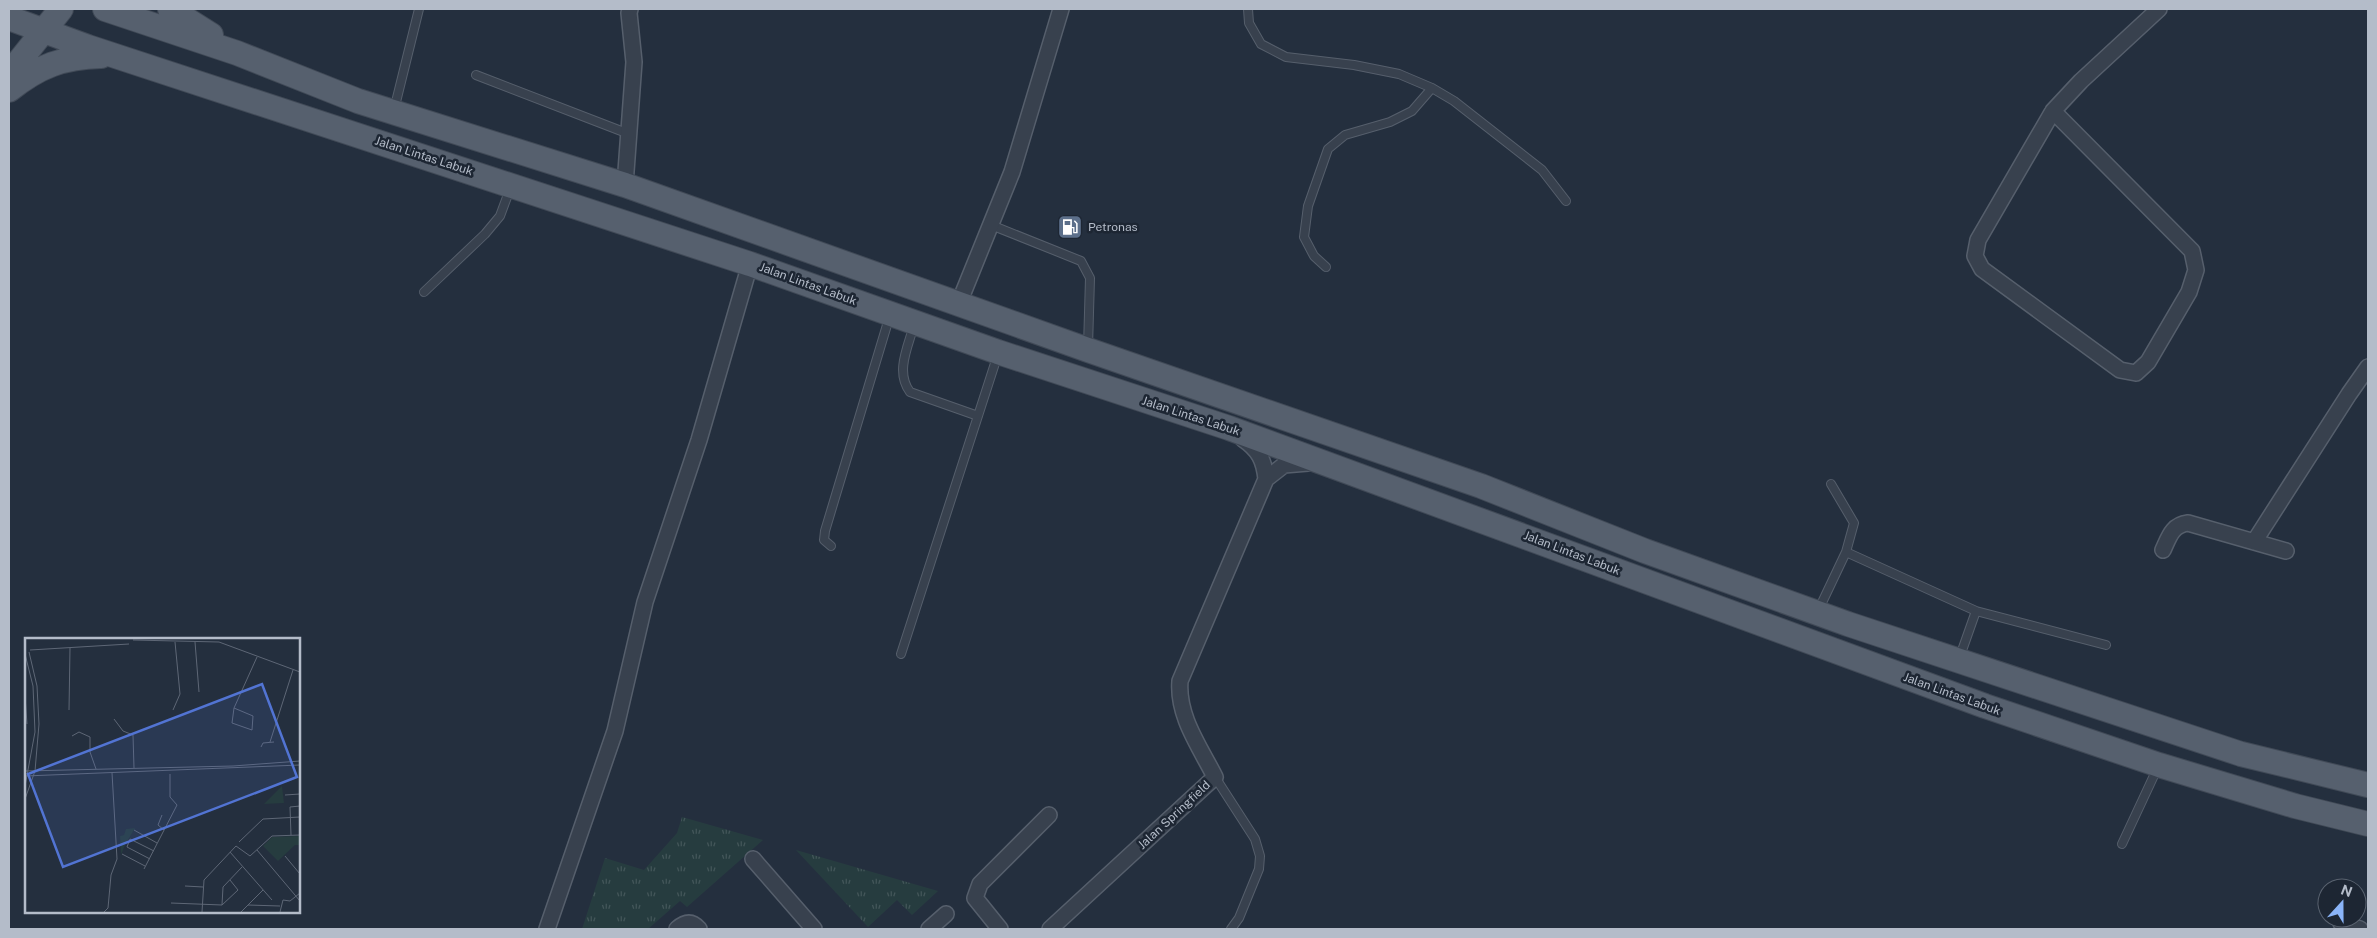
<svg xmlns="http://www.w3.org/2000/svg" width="2377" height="938" viewBox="0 0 2377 938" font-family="'Public Sans',sans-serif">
<defs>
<pattern id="grass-tufts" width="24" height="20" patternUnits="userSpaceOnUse" patternTransform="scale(1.25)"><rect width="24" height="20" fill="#263c3f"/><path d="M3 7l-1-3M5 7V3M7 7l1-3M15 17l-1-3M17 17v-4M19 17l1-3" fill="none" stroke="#435659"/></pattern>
</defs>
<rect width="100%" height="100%" fill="#242f3e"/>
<path fill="url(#grass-tufts)" d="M682,817L763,840L687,907L680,901L648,929H582L605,858L644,870L677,833Z
M796,850L938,891L912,915L897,900L868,927Z"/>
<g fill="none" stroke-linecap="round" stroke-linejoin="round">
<defs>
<path id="lane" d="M1248,9L1249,23L1261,44L1286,57L1354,65L1399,74L1432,88L1454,101L1542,170L1566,201
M476,75L629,134
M394,110L419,9
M991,225L1081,261L1090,278L1088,347
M1326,267L1314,256L1304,237L1308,206L1328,149L1345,135L1390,122L1412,111L1432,88
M424,292L485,234L500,216L510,189
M914,325C908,347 895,372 910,392L978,416
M831,546L824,540L825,531L890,315
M1846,552L1976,611L1959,659
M1818,611L1846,552L1854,523L1831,484
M1976,611L2106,645
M901,654L998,354
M1215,777L1255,839L1260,856L1259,869L1239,918L1231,929
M2122,844L2157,769"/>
<path id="street" d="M2053,111L2192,251L2196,270L2189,292L2148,362L2136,373L2120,370L1982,269L1975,256L1978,240L2053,111L2081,81L2159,9
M625,185L634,62L629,13L630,9
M959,303L1012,172L1061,9
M1243,439C1259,450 1264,460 1266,479
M2254,542L2349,394L2368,367
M2163,550C2169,537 2172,525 2188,523L2286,551
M753,859L814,929
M2341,923L2360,929
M547,929L615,731L645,602L699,440L750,264
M677,929C685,922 691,920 699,929
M929,929L946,914
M1000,929L975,898L980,884L1049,815
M1050,929L1215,777C1200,747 1177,716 1180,681L1266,479L1284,465L1308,463"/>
<path id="primary" d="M105,9L237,53L358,101L625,185L1088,350L1481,486L1645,551L1848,624L2241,754L2368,785
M170,9L211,35
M9,18L88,47L750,264L998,352L1229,428L1985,706L2159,765L2295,806L2368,824
M9,74L61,9
M9,90C39,66 63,57 101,56"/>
</defs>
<use href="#lane" stroke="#565f6c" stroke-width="10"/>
<use href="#street" stroke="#565f6c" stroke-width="18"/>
<use href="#primary" stroke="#414a57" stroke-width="26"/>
<use href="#lane" stroke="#38414e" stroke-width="8"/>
<use href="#street" stroke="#38414e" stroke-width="15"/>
<use href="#primary" stroke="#56606e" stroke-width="24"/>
</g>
<defs>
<symbol id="fuel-square" viewBox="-11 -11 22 22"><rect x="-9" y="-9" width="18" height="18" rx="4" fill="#5c6f8a" stroke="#1d2633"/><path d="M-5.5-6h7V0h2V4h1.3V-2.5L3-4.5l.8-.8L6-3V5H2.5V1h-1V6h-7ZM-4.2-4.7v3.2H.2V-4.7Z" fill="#fff"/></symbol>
</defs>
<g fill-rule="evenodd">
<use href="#fuel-square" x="1056" y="213" width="28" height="28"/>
</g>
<g text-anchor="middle" stroke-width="5" stroke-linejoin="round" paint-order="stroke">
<g font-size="12" fill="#b4bcc9" stroke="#1d2633">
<text transform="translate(424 156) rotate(18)" y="4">Jalan Lintas Labuk</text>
<text transform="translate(808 284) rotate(20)" y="4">Jalan Lintas Labuk</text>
<text transform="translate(1191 416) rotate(18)" y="4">Jalan Lintas Labuk</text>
<text transform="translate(1572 553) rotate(21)" y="4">Jalan Lintas Labuk</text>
<text transform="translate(1952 694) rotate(20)" y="4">Jalan Lintas Labuk</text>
<text transform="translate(1174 815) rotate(-43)" y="4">Jalan Springfield</text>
</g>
<g font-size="12" fill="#b4bcc9" stroke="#1d2633" text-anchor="start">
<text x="1088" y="231">Petronas</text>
</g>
</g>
<g transform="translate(25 638)">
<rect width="275" height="275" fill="#242f3e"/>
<path d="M257,148L259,165L239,166ZM110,190L100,207L96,217L95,198L99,197L101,191ZM275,198V207H270L253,223L238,208L247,199Z" fill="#263c3f"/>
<path fill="none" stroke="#5e6776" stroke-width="1" d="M108,2L194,4L275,34M170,4L174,54M5,12L104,6M0,16L8,48L10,94L0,148M0,58L2,86M209,70L228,78L227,92L207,85L209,70L232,19M44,72L45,10M148,72L155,56L150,4M89,81L98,93L108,97L109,130M47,98L54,94L65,99V114L71,131M245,104L268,32M236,109L238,105L249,104M0,133L208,128L275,123M0,138L275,127M260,157L275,156M0,161L10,133L14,86L12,48L4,14M137,177L133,187L139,192M109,192L132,205M266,197L265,169L275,168M214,204L238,181L275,179M232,212L275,263M205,214L247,262M97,216L120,228M260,218L275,236M125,221L102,209L105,201L129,213M119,231L152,167L145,159V136M160,248L178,249M146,265L197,267M197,267L198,249L217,229M197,267L213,252L205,242M223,267L255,268M79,274L83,270L86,237L92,221L87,135M177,274L179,242L211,208L225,218L247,198L275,197M216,274L238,252M255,274L258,262L265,263L275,255"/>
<path fill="#5274d3" fill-opacity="0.15" stroke="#5274d3" stroke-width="2.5" d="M237,46L272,139L38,229L3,136Z"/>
<rect width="275" height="275" fill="none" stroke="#b4bcc9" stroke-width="2.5"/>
</g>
<rect width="2377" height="938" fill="none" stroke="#b4bcc9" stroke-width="20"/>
<g transform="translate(2342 903) rotate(21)"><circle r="24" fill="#1d2633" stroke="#59626f"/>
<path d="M0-4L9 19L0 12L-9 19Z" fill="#8ab4f8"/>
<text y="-8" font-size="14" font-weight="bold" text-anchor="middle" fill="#b4bcc9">N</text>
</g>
</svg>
